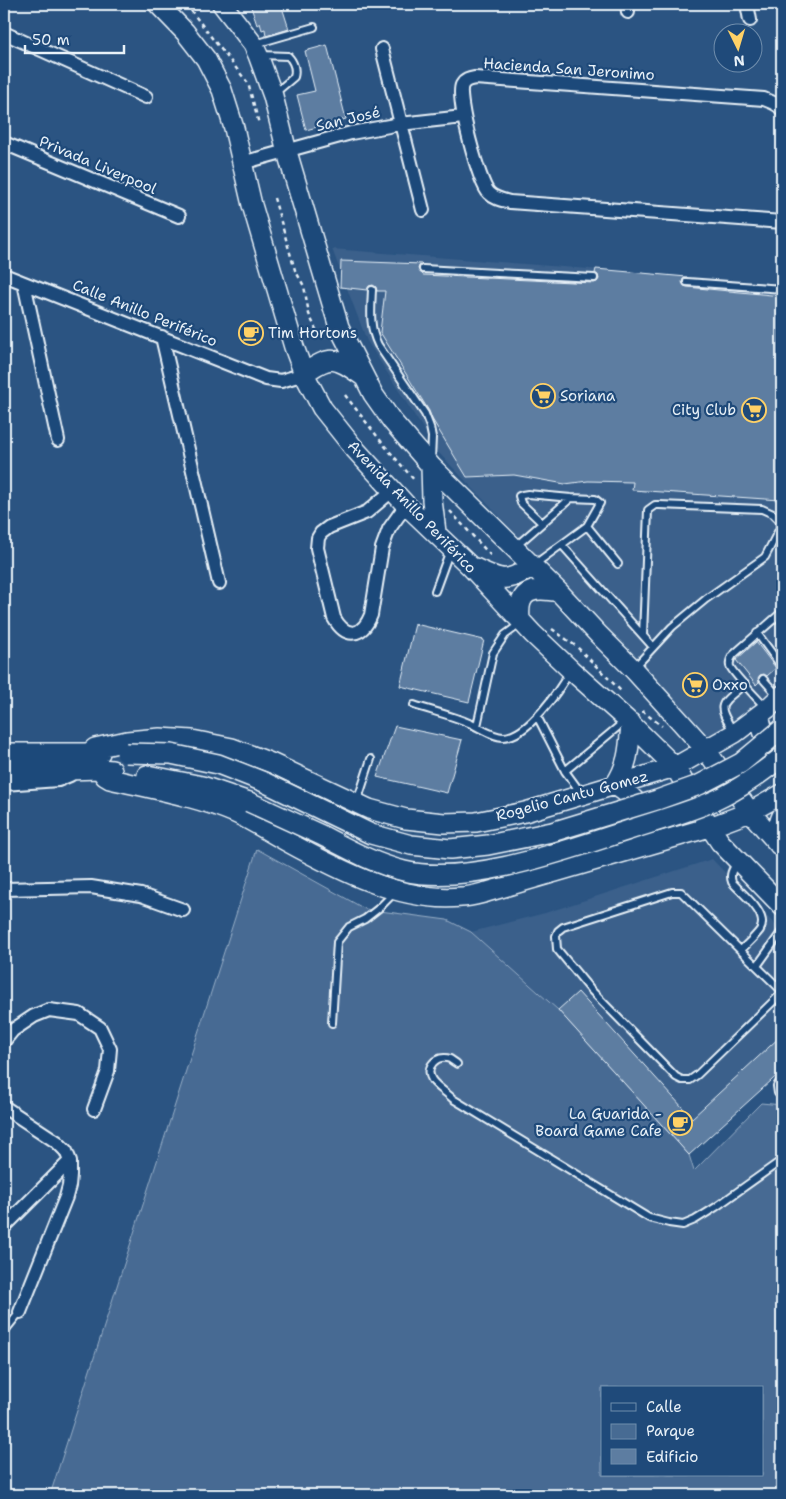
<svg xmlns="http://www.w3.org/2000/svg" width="786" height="1499" viewBox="0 0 786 1499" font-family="'Shantell Sans',sans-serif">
<rect width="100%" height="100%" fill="#2b5482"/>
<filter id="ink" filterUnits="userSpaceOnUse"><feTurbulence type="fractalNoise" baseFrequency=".02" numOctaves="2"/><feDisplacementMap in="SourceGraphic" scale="10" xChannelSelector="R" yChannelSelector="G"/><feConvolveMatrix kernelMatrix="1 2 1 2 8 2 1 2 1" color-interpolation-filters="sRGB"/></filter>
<g filter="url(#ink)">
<path fill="#3a608b" d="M332,249L782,284V681L755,707L709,736L438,452L367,341Z
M712,859L782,932V1071L689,1155L558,1010L471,932L545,913Z"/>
<path fill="#476b93" stroke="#98aec6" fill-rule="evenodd" d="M257,849L365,909L447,920L471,932L558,1010L689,1155L694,1171L761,1103L782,1105V1495H50ZM602,1388H762V1475H602Z"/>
<path fill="#5d7da1" stroke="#e8f1f8" d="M250,4H281L289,29L266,36L265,29L262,30L260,23L257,25Z
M327,45L346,119L306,130L297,95L315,91L305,51Z
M341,261L422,264L419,266L418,269L423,275L594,283L597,282L599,279L598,275L595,273L596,269L687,277L683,279L682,282L684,286L687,287L782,296V486H780V500L632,490L633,482L588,481L565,484L514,475L467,477L432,419L429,411L380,332L385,291H377L376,287L373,285L369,286L367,290L340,287Z
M415,624L484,640L469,702L400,686Z
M756,642L776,668L767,676L764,674L760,675L758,678L759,682L756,685L736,660Z
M395,726L462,740L447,793L377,777Z
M578,992L692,1118L782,1035V1071L689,1155L558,1010Z"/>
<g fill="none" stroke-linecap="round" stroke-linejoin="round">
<defs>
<path id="lane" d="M255,44L314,27
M261,55L288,56C294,62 296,70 294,77L275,93
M423,269L594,278
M687,282L782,289
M372,290C371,310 369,327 378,345L425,414L430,427L432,437L431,460
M587,526L618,564
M562,545L653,647
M515,547L571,498
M535,564L587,526L600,503L595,499L571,498L528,494L522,495L519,496L521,503L542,523
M435,591L450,550
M757,633L782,667
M635,667L672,627L706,599L765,557L780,528V521L773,514L762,509L659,505H655L648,510L643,635
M763,679L779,697
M414,705C432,711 451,715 469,723C479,727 492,737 504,737C528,736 559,691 570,671
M765,707C759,700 732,673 730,666C729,662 731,658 733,655L782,612
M537,716L565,771L581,793
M477,726L493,653L505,635L520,624
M734,732C715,703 720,705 745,684
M565,771L625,721
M357,802L371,759
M737,862C733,869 729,874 732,882C741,893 770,914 760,930C755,937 747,944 741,950
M757,966L782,931
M782,991L681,892H672L563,927L558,931L556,936L557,949L590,989L676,1077L682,1080H690L697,1075L782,993
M332,1023L337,942L349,927L365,919L379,908L389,898L394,891
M457,1064C456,1063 450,1059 450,1059C437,1054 424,1067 432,1080C437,1087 447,1093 453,1099L649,1218L669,1223L683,1225L695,1220L716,1207L782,1160
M782,1078L777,1086L778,1093L782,1096
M4,1332L20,1312"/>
<path id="street" d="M627,4L628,12
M747,4L750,20
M4,33L146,97
M382,49L423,210
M782,110C779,104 771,102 764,99L475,78C469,79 465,80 462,85C456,98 479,183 489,193C495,199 502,200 510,202L782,222
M4,143L179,216
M242,163L351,133L400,124L463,117
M4,275L266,379L281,381L304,374
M24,283L58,440
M162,337L219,583
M393,490L367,512L329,527L321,533L318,538L317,548L334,618C346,639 362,637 371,615L382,548L389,529L406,505
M4,784L58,780L70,775
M4,889L91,887L141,895L183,910
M4,1041L13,1030L34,1016L49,1010L79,1014L100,1028L110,1049L108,1071L94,1109
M4,1107L57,1142L66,1151L70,1161V1175L69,1186L66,1197L20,1312
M4,1227L70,1161"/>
<path id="secondary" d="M158,4L185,32L206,59L222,90L234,128L252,205L294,347L304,374L322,408L353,447L406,505L470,566L533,634L571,670L627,720L675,767L710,827L720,842L782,906
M222,4L253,44L258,55L273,96L287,152L339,327L373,394L392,421L431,466L559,592L598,634L633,669L706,750L750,812L782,848
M304,374C332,353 337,358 364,377
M431,466L432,500L436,532
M475,568C503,581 506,583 533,566
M520,619C517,589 534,587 559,592
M759,715C763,732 767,750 782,761
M4,753H100
M88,754L95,748L127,741L160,738L192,740L232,748L271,763L369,809L406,819L444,823L476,822L525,812L675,767L735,733L767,709L782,695
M100,769L105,776L110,779C153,789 195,796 235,813C253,821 269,832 286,841C337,869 401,903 461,897C470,897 479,894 487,892L710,827L750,812L782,794
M4,772L100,769L112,770
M147,775L202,786L249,802
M615,785C635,798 654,813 646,840
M615,785C629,764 629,747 631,723
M779,845C778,835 777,826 782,816"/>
</defs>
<use href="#lane" stroke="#e8f1f8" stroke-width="10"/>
<use href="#street" stroke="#e8f1f8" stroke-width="16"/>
<use href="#secondary" stroke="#e8f1f8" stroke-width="22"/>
<path stroke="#e8f1f8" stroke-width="2.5" stroke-dasharray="4 4" stroke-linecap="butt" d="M186,4L212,38L248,83L259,124
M274,198L295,270L304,286L309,314L319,336
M345,395L384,445L415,481
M450,511L493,558
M552,629L577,647L622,692
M642,711L662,726"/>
<use href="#lane" stroke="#1f4a7a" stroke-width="6"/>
<use href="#street" stroke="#1f4a7a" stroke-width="12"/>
<use href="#secondary" stroke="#1f4a7a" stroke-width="19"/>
<defs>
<path id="secondary-bridge" d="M126,753L171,754L218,764L264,782L371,834L411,845L450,849L488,845L552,832L657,800L699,785L741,763L782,729
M249,802C273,813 297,824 321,835C348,849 375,864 404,871C468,886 564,851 626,831C656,821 687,813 716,800C740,789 761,773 782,757"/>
</defs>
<use href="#secondary-bridge" stroke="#e8f1f8" stroke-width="22" stroke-linecap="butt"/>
<use href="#secondary-bridge" stroke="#1f4a7a" stroke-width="19"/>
</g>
</g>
<defs>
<symbol id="cafe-ring" viewBox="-11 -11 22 22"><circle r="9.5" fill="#1f4a7a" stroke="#ffd166" stroke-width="1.5"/><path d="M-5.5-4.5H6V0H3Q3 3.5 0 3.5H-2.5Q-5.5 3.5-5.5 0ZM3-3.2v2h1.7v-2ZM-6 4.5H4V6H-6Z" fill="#ffd166"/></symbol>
<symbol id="supermarket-ring" viewBox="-11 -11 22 22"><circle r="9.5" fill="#1f4a7a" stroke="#ffd166" stroke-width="1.5"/><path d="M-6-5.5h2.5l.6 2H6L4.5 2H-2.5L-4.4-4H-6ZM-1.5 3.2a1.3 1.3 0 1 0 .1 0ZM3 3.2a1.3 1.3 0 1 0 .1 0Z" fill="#ffd166"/></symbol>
</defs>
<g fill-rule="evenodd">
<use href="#cafe-ring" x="237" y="319" width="28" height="28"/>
<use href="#supermarket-ring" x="529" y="382" width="28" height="28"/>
<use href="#supermarket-ring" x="740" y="396" width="28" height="28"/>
<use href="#supermarket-ring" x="681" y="671" width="28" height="28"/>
<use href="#cafe-ring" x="666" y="1109" width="28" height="28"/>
</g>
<g text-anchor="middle" stroke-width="4.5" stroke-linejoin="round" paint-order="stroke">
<g font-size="15" fill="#e8f1f8" stroke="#1f4a7a">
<text transform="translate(569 69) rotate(4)" y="5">Hacienda San Jeronimo</text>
<text transform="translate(348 119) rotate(-13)" y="5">San José</text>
<text transform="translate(98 165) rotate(23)" y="5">Privada Liverpool</text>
<text transform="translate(145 313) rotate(22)" y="5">Calle Anillo Periférico</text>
<text transform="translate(412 507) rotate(46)" y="5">Avenida Anillo Periférico</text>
<text transform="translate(572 796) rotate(-15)" y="5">Rogelio Cantu Gomez</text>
</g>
<g font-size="15" fill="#e8f1f8" stroke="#1f4a7a" text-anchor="start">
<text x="268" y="338">Tim Hortons</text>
<text x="560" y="401">Soriana</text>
<text x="736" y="415" text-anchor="end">City Club</text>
<text x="712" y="690">Oxxo</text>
<text x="662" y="1119" text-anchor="end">La Guarida -<tspan x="662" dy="17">Board Game Cafe</tspan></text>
</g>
</g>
<rect width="786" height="1499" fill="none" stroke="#1f4a7a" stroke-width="20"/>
<rect x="10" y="10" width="766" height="1479" fill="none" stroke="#e8f1f8" stroke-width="2" filter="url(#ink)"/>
<rect x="601" y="1386" width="162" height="90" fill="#1f4a7a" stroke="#6f8dac"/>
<rect x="611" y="1403" width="25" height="8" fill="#1f4a7a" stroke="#6f8dac"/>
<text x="646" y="1412" font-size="15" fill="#e8f1f8">Calle</text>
<rect x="611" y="1424" width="25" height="15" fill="#476b93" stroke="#6f8dac"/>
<text x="646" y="1436" font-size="15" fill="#e8f1f8">Parque</text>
<rect x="611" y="1449" width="25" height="15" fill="#5d7da1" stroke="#6f8dac"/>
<text x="646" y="1462" font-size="15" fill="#e8f1f8">Edificio</text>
<g transform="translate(738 48) rotate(175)"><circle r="24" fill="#1f4a7a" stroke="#6f8dac"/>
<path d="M0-4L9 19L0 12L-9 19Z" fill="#ffd166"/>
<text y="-8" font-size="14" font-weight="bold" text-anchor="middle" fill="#e8f1f8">N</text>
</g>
<path d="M25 45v8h99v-8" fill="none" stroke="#e8f1f8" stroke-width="2.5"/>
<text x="32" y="45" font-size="15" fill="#e8f1f8" stroke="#1f4a7a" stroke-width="4" paint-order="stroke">50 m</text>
</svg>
